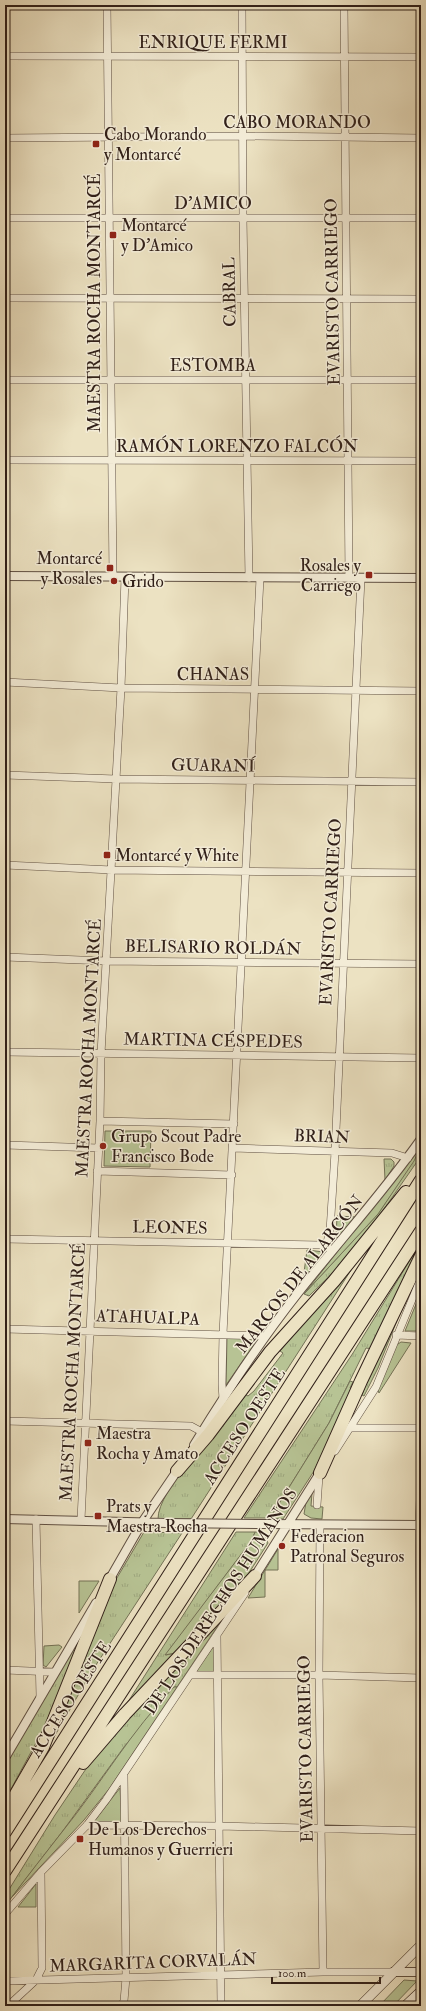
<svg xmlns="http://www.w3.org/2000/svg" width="426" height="2011" viewBox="0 0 426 2011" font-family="'IM FELL Double Pica',serif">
<defs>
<pattern id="grass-tufts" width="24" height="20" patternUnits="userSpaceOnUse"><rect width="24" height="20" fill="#b7c394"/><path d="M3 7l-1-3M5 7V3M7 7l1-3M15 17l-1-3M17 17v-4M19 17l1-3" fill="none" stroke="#9ea77f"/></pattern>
</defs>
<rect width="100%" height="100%" fill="#ece2c2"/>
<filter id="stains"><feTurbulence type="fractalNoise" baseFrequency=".005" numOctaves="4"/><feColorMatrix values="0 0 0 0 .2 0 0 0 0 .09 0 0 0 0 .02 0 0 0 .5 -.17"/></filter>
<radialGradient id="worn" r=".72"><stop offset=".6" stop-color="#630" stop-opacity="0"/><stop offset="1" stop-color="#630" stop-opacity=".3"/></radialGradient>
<path fill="url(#grass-tufts)" stroke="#747256" d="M421,1148V1156L368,1232L343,1263L309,1296L304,1294L378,1214Z
M384,1159H391L394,1162V1166L385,1180Z
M415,1252L417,1253L373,1349L366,1348L329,1423L270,1518H244L353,1353Z
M351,1267H353L191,1519H158C157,1491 224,1418 244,1394L248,1396L254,1391L283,1353L280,1351Z
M402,1308L378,1368L364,1396L362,1395L378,1352Z
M144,1532L182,1533L92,1671L46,1751L111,1588Z
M236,1532H255L252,1540L166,1655L180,1652L126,1705Z
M231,1606L177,1687H174L124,1747L62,1832L5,1906V1896L55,1815L98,1751Z
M88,1619H90L43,1730L5,1800V1763Z"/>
<path fill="#b7c394" stroke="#747256" d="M105,1131H151L150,1167L104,1166Z
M421,1146L414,1161L378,1214L304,1294Z
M337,1216L356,1217L337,1239L336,1238Z
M307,1250L324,1252L303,1280Z
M421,1292V1331H405Z
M227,1337L258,1339L226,1385Z
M401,1342L411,1343L379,1393L377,1388L395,1346Z
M350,1381L353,1382L350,1388L353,1390L314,1471L283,1519L270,1518L329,1423Z
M312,1493L311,1506L323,1507L322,1519L311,1518L304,1514L306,1502Z
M255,1532H263L268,1543L247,1576L180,1652L165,1655L252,1540Z
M278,1549V1570H265V1597L248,1598Z
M79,1581H99L79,1613Z
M215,1644L216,1673H195Z
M59,1645L62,1647L46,1667L43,1665L44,1646Z
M174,1687H177L109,1789L84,1820L12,1897C28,1875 45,1854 62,1832C101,1784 131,1731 174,1687Z
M120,1788L122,1824L91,1825Z
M36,1884V1907H18Z
M404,1980L417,1981L393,2006H379Z"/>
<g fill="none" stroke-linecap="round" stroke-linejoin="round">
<defs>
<path id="minor" d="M107,5L113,577
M242,5L243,218L249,578
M344,5L349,578
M5,56L421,57
M5,138L244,136L421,138
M5,218H421
M5,298L421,299
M5,380H421
M5,460L421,461
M5,682L121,688L421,691
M5,775L116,779L421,782
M5,865L112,870L421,873
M5,957L106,961L421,964
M5,1052L421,1058
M100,1121L234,1124
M5,1145L99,1148
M233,1148L392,1153L408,1158
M97,1171L232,1175
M5,1239L320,1245L329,1248
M326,1246L330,1231L335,1152L361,578
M5,1329L265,1336
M396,1335L421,1336
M223,1399L222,1384L223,1334L260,578
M5,1421L191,1426L202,1432
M350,1428H421
M335,1451L376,1387L421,1278
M421,1475L419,1525L421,1700
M317,1505L319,1476
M36,1519L40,1697
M81,1520L100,1121L101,1054L121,688L125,578
M320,1525L319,1675L323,1972
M217,1636L221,2006
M5,1670L55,1672
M191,1675H319L421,1678
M87,1825L220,1826L421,1831
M5,1914L41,1872L87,1825L106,1800L245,1593
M5,1981L323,1972H393
M8,2006L36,1980L42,1968L41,1872
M121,2006L124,2001L126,1978L124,1775"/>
<path id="tertiary" d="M5,576L421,578
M194,1445C226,1393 260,1341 298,1293C339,1241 383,1193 421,1139
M5,1519L167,1523
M264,1524L421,1525
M255,1576L320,1473
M108,1582L143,1521L179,1468
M5,1758L96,1603
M393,1972H421"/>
<path id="secondary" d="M360,2006L421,1945
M405,2006L421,1991"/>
<path id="motorway" d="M177,1471L208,1435L270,1352L334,1281L406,1192
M320,1473L361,1381L421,1256
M83,1763L125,1714L255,1576
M5,1813L43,1747L110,1579
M5,1832L421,1180
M5,1871L421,1231"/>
</defs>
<use href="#minor" stroke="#605043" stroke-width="8"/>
<use href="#tertiary" stroke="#605043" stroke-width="10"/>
<use href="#secondary" stroke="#312019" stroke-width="10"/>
<use href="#motorway" stroke="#312019" stroke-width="14"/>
<use href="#minor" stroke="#f3ecd7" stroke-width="7"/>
<use href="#tertiary" stroke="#f3ecd7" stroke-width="8"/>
<use href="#secondary" stroke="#f3ecd7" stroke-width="9"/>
<use href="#motorway" stroke="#ece2c2" stroke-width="12"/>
<defs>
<path id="tertiary-bridge" d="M167,1523L264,1524"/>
</defs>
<use href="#tertiary-bridge" stroke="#605043" stroke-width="10" stroke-linecap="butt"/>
<use href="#tertiary-bridge" stroke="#f3ecd7" stroke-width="8"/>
</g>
<g fill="#8f2418" stroke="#f3ecd7" stroke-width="1.5">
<rect x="92" y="140" width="8" height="8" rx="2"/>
<rect x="109" y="231" width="8" height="8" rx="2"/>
<rect x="106" y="564" width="8" height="8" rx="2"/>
<rect x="365" y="571" width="8" height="8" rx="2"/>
<circle cx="114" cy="581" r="4"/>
<rect x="103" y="851" width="8" height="8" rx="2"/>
<circle cx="103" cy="1146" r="4"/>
<rect x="84" y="1439" width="8" height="8" rx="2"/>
<rect x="94" y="1512" width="8" height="8" rx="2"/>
<circle cx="282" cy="1546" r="4"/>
<rect x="76" y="1835" width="8" height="8" rx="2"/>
</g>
<g text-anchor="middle" stroke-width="3" stroke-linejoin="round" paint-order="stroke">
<g font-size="17" fill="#312019" stroke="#f3ecd7">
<text x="213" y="48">ENRIQUE FERMI</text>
<text x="297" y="128">CABO MORANDO</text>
<text x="213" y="209">D'AMICO</text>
<text transform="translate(229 292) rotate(-91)" y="6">CABRAL</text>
<text transform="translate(332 292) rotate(-91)" y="6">EVARISTO CARRIEGO</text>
<text transform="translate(94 303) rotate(-90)" y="6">MAESTRA ROCHA MONTARCÉ</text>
<text x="213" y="371">ESTOMBA</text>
<text x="237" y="452">RAMÓN LORENZO FALCÓN</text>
<text x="213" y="680">CHANAS</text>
<text transform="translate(213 765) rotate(1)" y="6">GUARANÍ</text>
<text transform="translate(330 912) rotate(-87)" y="6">EVARISTO CARRIEGO</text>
<text transform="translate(213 947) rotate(1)" y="6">BELISARIO ROLDÁN</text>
<text transform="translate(213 1040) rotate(1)" y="6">MARTINA CÉSPEDES</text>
<text transform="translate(88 1048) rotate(-87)" y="6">MAESTRA ROCHA MONTARCÉ</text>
<text transform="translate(322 1136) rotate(2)" y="6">BRIAN</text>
<text transform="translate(170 1227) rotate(1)" y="6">LEONES</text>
<text transform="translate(299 1274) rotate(-52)" y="6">MARCOS DE ALARCÓN</text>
<text transform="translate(148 1317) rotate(2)" y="6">ATAHUALPA</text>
<text transform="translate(72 1372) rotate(-87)" y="6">MAESTRA ROCHA MONTARCÉ</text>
<text transform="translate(244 1426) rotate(-57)" y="6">ACCESO OESTE</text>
<text transform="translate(220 1601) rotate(-57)" y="6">DE LOS DERECHOS HUMANOS</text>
<text transform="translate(70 1699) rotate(-57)" y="6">ACCESO OESTE</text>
<text transform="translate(305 1749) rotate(-91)" y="6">EVARISTO CARRIEGO</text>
<text transform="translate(153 1962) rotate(-2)" y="6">MARGARITA CORVALÁN</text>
</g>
<g font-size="17" fill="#312019" stroke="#f3ecd7" text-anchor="start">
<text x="104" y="140">Cabo Morando<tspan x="104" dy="20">y Montarcé</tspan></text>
<text x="121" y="231">Montarcé<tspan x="121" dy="20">y D'Amico</tspan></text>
<text x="102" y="564" text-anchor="end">Montarcé<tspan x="102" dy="20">y Rosales</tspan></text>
<text x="361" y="571" text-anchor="end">Rosales y<tspan x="361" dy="20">Carriego</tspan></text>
<text x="122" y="587">Grido</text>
<text x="115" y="861">Montarcé y White</text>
<text x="111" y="1142">Grupo Scout Padre<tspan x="111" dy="20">Francisco Bode</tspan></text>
<text x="96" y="1439">Maestra<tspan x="96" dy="20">Rocha y Amato</tspan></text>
<text x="106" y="1512">Prats y<tspan x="106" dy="20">Maestra Rocha</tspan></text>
<text x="290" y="1542">Federacion<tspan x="290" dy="20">Patronal Seguros</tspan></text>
<text x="88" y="1835">De Los Derechos<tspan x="88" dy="20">Humanos y Guerrieri</tspan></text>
</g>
</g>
<rect width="426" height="2011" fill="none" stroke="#ece2c2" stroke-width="20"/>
<rect x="6" y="6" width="414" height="1999" fill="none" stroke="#312019" stroke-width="2"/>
<rect x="10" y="10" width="406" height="1991" fill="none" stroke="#312019"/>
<path d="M272 1977v6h108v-6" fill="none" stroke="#312019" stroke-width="2"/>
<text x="278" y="1977" font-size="12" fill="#312019" stroke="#f3ecd7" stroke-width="3" paint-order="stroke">100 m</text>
<rect width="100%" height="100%" filter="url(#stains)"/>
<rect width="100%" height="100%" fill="url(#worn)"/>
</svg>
